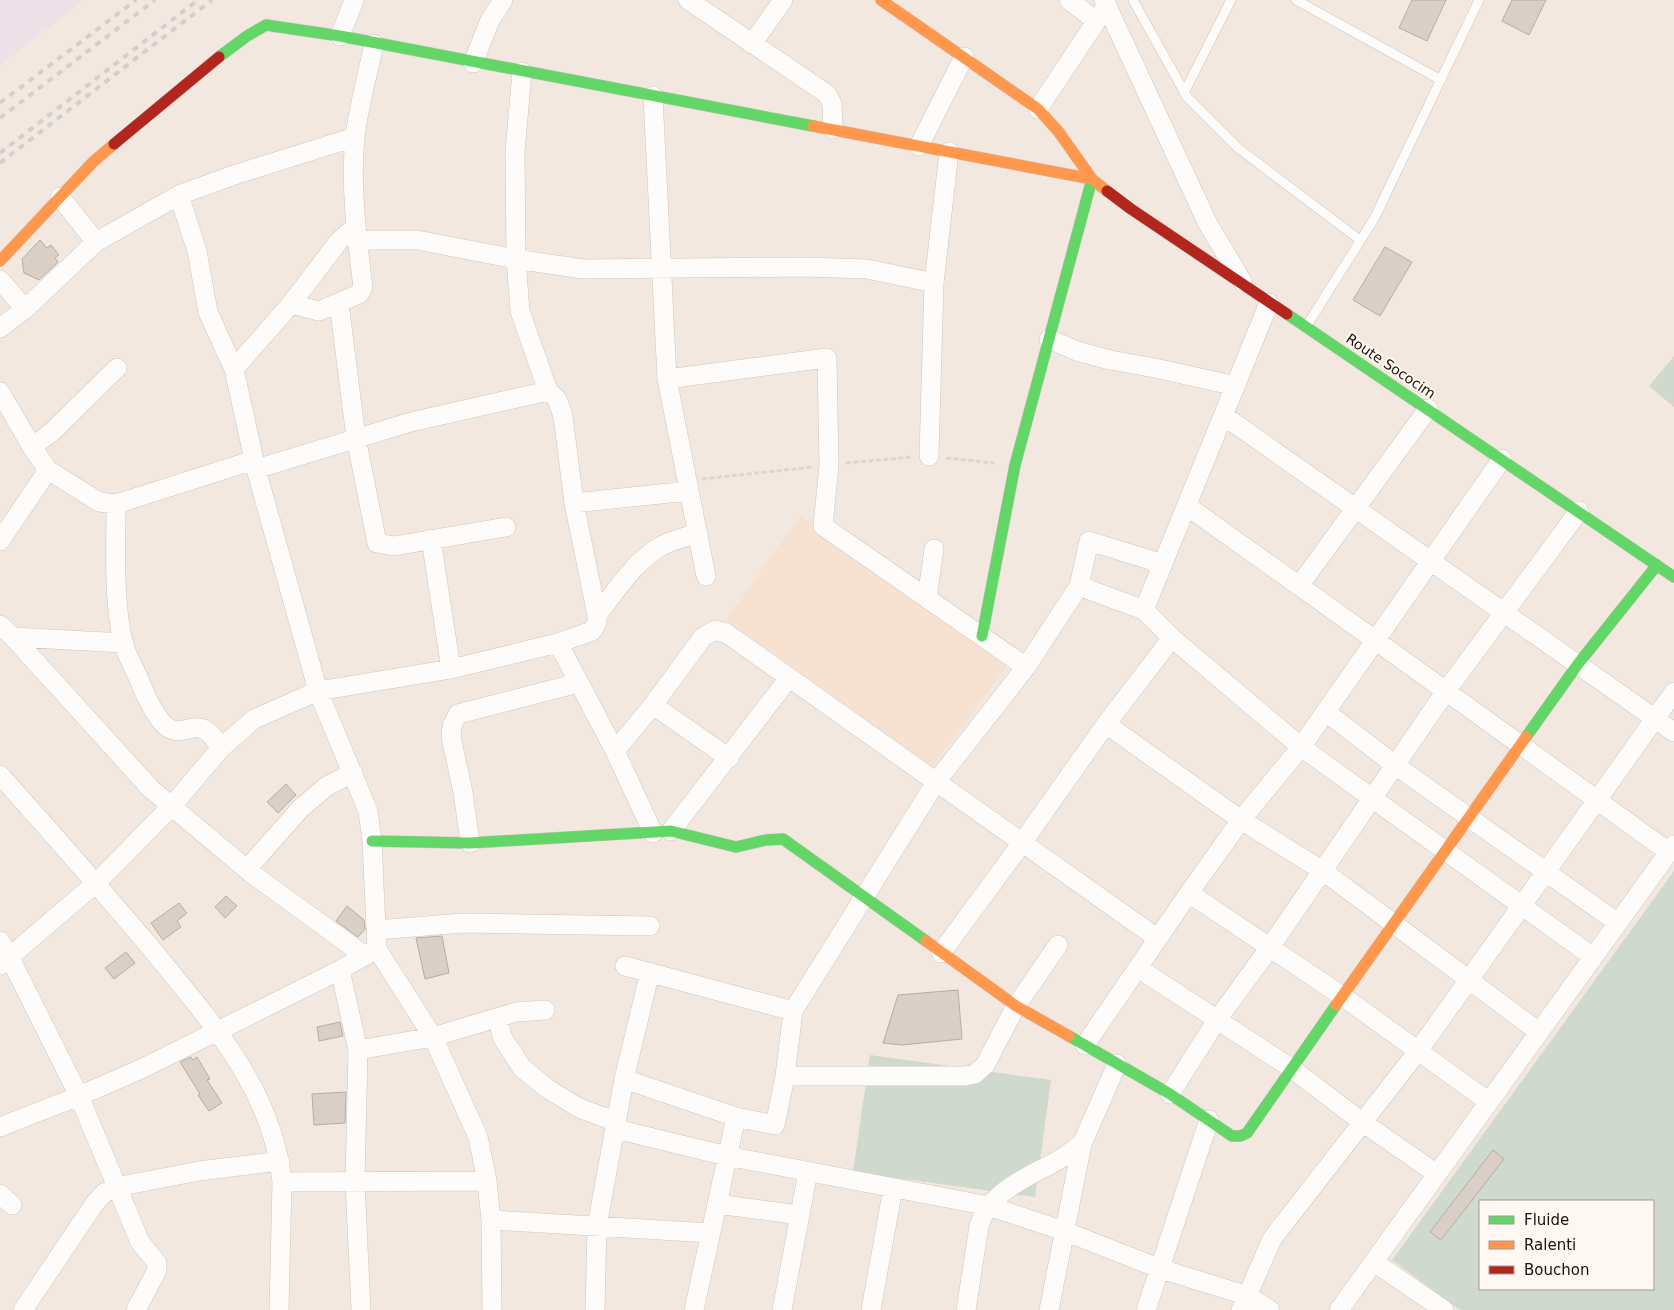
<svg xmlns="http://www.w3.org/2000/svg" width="1674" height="1310" viewBox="0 0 1674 1310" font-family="'DejaVu Sans',sans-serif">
<rect width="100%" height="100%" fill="#f3e8e0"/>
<path fill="#eee1e8" d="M0,0H79L83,1L0,65Z"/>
<path fill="#f7e1d1" d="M800,516L1008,664L933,767L726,620Z"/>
<path fill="#cfd9cd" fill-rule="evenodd" d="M1674,356V407L1649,386Z
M1674,871V1310H1460L1392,1260ZM1480,1201H1653V1289H1480Z
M870,1055L1051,1080L1035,1197L853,1172Z"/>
<path fill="#dacfc7" stroke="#b7ada5" d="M1412,0H1446L1427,41L1399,28Z
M1512,0H1546L1529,35L1502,21Z
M40,240L47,248L51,245L59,255L55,258L58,262L39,280L24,273L22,259Z
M1385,247L1412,262L1380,316L1353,300Z
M286,784L296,795L278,813L267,802Z
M226,896L237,906L225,918L215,907Z
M179,903L187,913L177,921L181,927L163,940L151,923Z
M347,906L364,920L365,929L358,937L336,921Z
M442,936L449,973L425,979L416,938Z
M126,952L135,963L114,979L105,968Z
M958,990L962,1039L902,1045L883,1043L898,995Z
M340,1022L343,1036L319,1041L317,1027Z
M191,1057L193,1060L197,1057L210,1079L207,1080L222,1103L209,1111L198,1095L200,1094L180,1062Z
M346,1092L345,1123L314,1125L312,1094Z
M1493,1150L1504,1159L1441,1240L1430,1232Z"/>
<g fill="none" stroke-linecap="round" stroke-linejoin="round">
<defs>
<path id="lane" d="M1133,0L1187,97L1238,148L1360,240
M1296,0L1441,80
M1184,93L1231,0
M1307,325L1374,219L1479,0"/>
<path id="street" d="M688,0L827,94L832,104L833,129
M1069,0L1096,21
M1104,0L1208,224L1242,281
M340,36L354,0
M752,44L783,0
M473,63L490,20L503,0
M653,96L667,379L706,576
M1038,109L1107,5
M919,146L964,57
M179,195L197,251L208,312L234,369L256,469L318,691L368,811L372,841L377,949L433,1037L478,1137L487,1181L491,1220L492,1310
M60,197L96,242
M358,242L370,240H417L516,259L583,269L804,267L867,269L934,283
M0,280L25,309
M339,303L356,438L377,543L394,546L506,527
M291,304L319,311L359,294L363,287C357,238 350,187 355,138C358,108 368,73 374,44
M0,328L25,309L96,242L179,195L237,174L355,137
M1049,339L1077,351L1110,360L1155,368L1236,386
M234,369L291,304L339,241L356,226
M667,379L827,358L829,465L823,526L1026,667
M0,392L32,447L48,470L99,502L116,504L254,460
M1224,416L1674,732
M32,447L53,431L117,368
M929,456L934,283L949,152
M256,469L411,422L548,391
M574,503L689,491
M116,504C116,549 113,597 123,642C126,654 133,666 138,677C144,692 151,709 161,721C177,741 189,723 203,729C211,732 217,742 221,748
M1187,506L1375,640L1669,852
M431,539L451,669
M0,541L48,470
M1079,586L1144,610L1172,638L1301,747L1593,957
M1299,586L1428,409
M927,598L934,549
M1144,610L1269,303
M597,615C616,591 634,562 661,546C672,540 686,537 698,533
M0,625L13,637L151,789L251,873L365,956
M13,637L124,643
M558,643L615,751L653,833
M653,705L729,758
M1326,712L1395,765L1618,923
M1106,724L1241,820L1323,871L1539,1032
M615,751L653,705L703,637L715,630L726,633L1157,938
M0,775C51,832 101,889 150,947C207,1017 273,1088 282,1182L279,1310
M671,831L789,678
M470,843L463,792L451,737L452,726L458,714L578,683
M247,869L301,808L327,786L353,773
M1189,893L1342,996L1489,1102
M376,930L463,923L650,926
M0,941L10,958L79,1096L140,1242L157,1263V1270L136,1310
M941,953L1022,843L1106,724L1172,638
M0,965L96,883L171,807L221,748L254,719L318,691L451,669L558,643L592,631L597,623V615L574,503L563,416L557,399L548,391L520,311L516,259L515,152L522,72
M625,966L793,1011
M1138,968L1291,1068L1362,1122L1437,1174
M340,970L358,1050L355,1182L361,1310
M498,1018L502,1037L522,1068L548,1089L579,1108L617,1122
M1085,1045L1189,893L1241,820L1301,747L1502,459
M358,1050L433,1037L516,1012L545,1010
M785,1076H965L975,1074L985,1065L1016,1006L1058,945
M624,1079L736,1117L775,1125L785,1076L793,1011L936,782L1026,667L1079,586L1089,541L1163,564
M1170,1094L1217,1020L1270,947L1446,691L1579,511
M0,1127L79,1096L141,1069L340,970L373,951
M616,1129L727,1156L989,1206L1064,1231L1161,1269L1248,1296L1270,1310
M282,1182L487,1181
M0,1194L12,1205
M717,1204L800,1215
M491,1220L711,1233
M1374,1262L1444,1310
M23,1310L95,1203L104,1193L116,1187L199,1171L280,1161
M595,1310L597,1226L624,1079L650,972
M694,1310L736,1117
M782,1310L808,1172
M871,1310L893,1188
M966,1310L979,1226C990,1191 1026,1178 1055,1162C1064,1157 1073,1150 1082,1144
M1049,1310L1082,1144L1117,1064
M1146,1310L1209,1120
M1241,1310L1272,1239L1418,1051L1674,692
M1339,1310L1674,845"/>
<path id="fast" d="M219,57L247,36L266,25L340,36L813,126
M1287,314L1674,577
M982,636L1015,465L1092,179
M1526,737L1578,664L1657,565
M372,841L470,843L671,831L736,847L766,840L783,839L926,941
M1069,1036L1170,1094L1232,1136H1240L1247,1133L1336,1005"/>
<path id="slow" d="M881,0L1038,109L1058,131L1092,179L1107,191
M813,126L1092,179
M0,261L93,162L114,144
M926,941L1016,1006L1069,1036
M1336,1005L1526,737"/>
<path id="jam" d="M114,144L219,57
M1107,191L1131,209L1287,314"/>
</defs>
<use href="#lane" stroke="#d0c5bd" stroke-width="10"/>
<use href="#street" stroke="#d0c5bd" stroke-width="20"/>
<use href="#fast" stroke="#d0c5bd" stroke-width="12"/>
<use href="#slow" stroke="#d0c5bd" stroke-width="12"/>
<use href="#jam" stroke="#d0c5bd" stroke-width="12"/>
<path stroke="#dad7d5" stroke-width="3" stroke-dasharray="5 2.5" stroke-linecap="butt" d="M946,458L994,463
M846,463L912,457
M702,479L813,467"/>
<use href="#lane" stroke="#fdfcfa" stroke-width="9"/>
<use href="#street" stroke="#fdfcfa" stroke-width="19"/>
<use href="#fast" stroke="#63d668" stroke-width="11"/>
<use href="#slow" stroke="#ff974d" stroke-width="11"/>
<use href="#jam" stroke="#b3261e" stroke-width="11"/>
<path stroke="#d3cfcd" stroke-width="4" stroke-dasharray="6 6" stroke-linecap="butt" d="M0,103L136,0
M0,118L155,0
M0,153L198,0
M0,163L212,0"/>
</g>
<g text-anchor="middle" stroke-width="4" stroke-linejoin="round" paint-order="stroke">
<g font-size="14" fill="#1b1008" stroke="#fef7f2">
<text transform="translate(1391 366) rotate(34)" y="5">Route Sococim</text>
</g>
</g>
<rect x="1479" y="1200" width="175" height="90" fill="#fef7f2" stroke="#a39b94"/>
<rect x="1489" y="1216" width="25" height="8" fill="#63d668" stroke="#a39b94"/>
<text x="1524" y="1225" font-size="15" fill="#1b1008">Fluide</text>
<rect x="1489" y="1241" width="25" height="8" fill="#ff974d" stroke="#a39b94"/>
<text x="1524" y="1250" font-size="15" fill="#1b1008">Ralenti</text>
<rect x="1489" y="1266" width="25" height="8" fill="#b3261e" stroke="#a39b94"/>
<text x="1524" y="1275" font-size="15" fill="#1b1008">Bouchon</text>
</svg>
